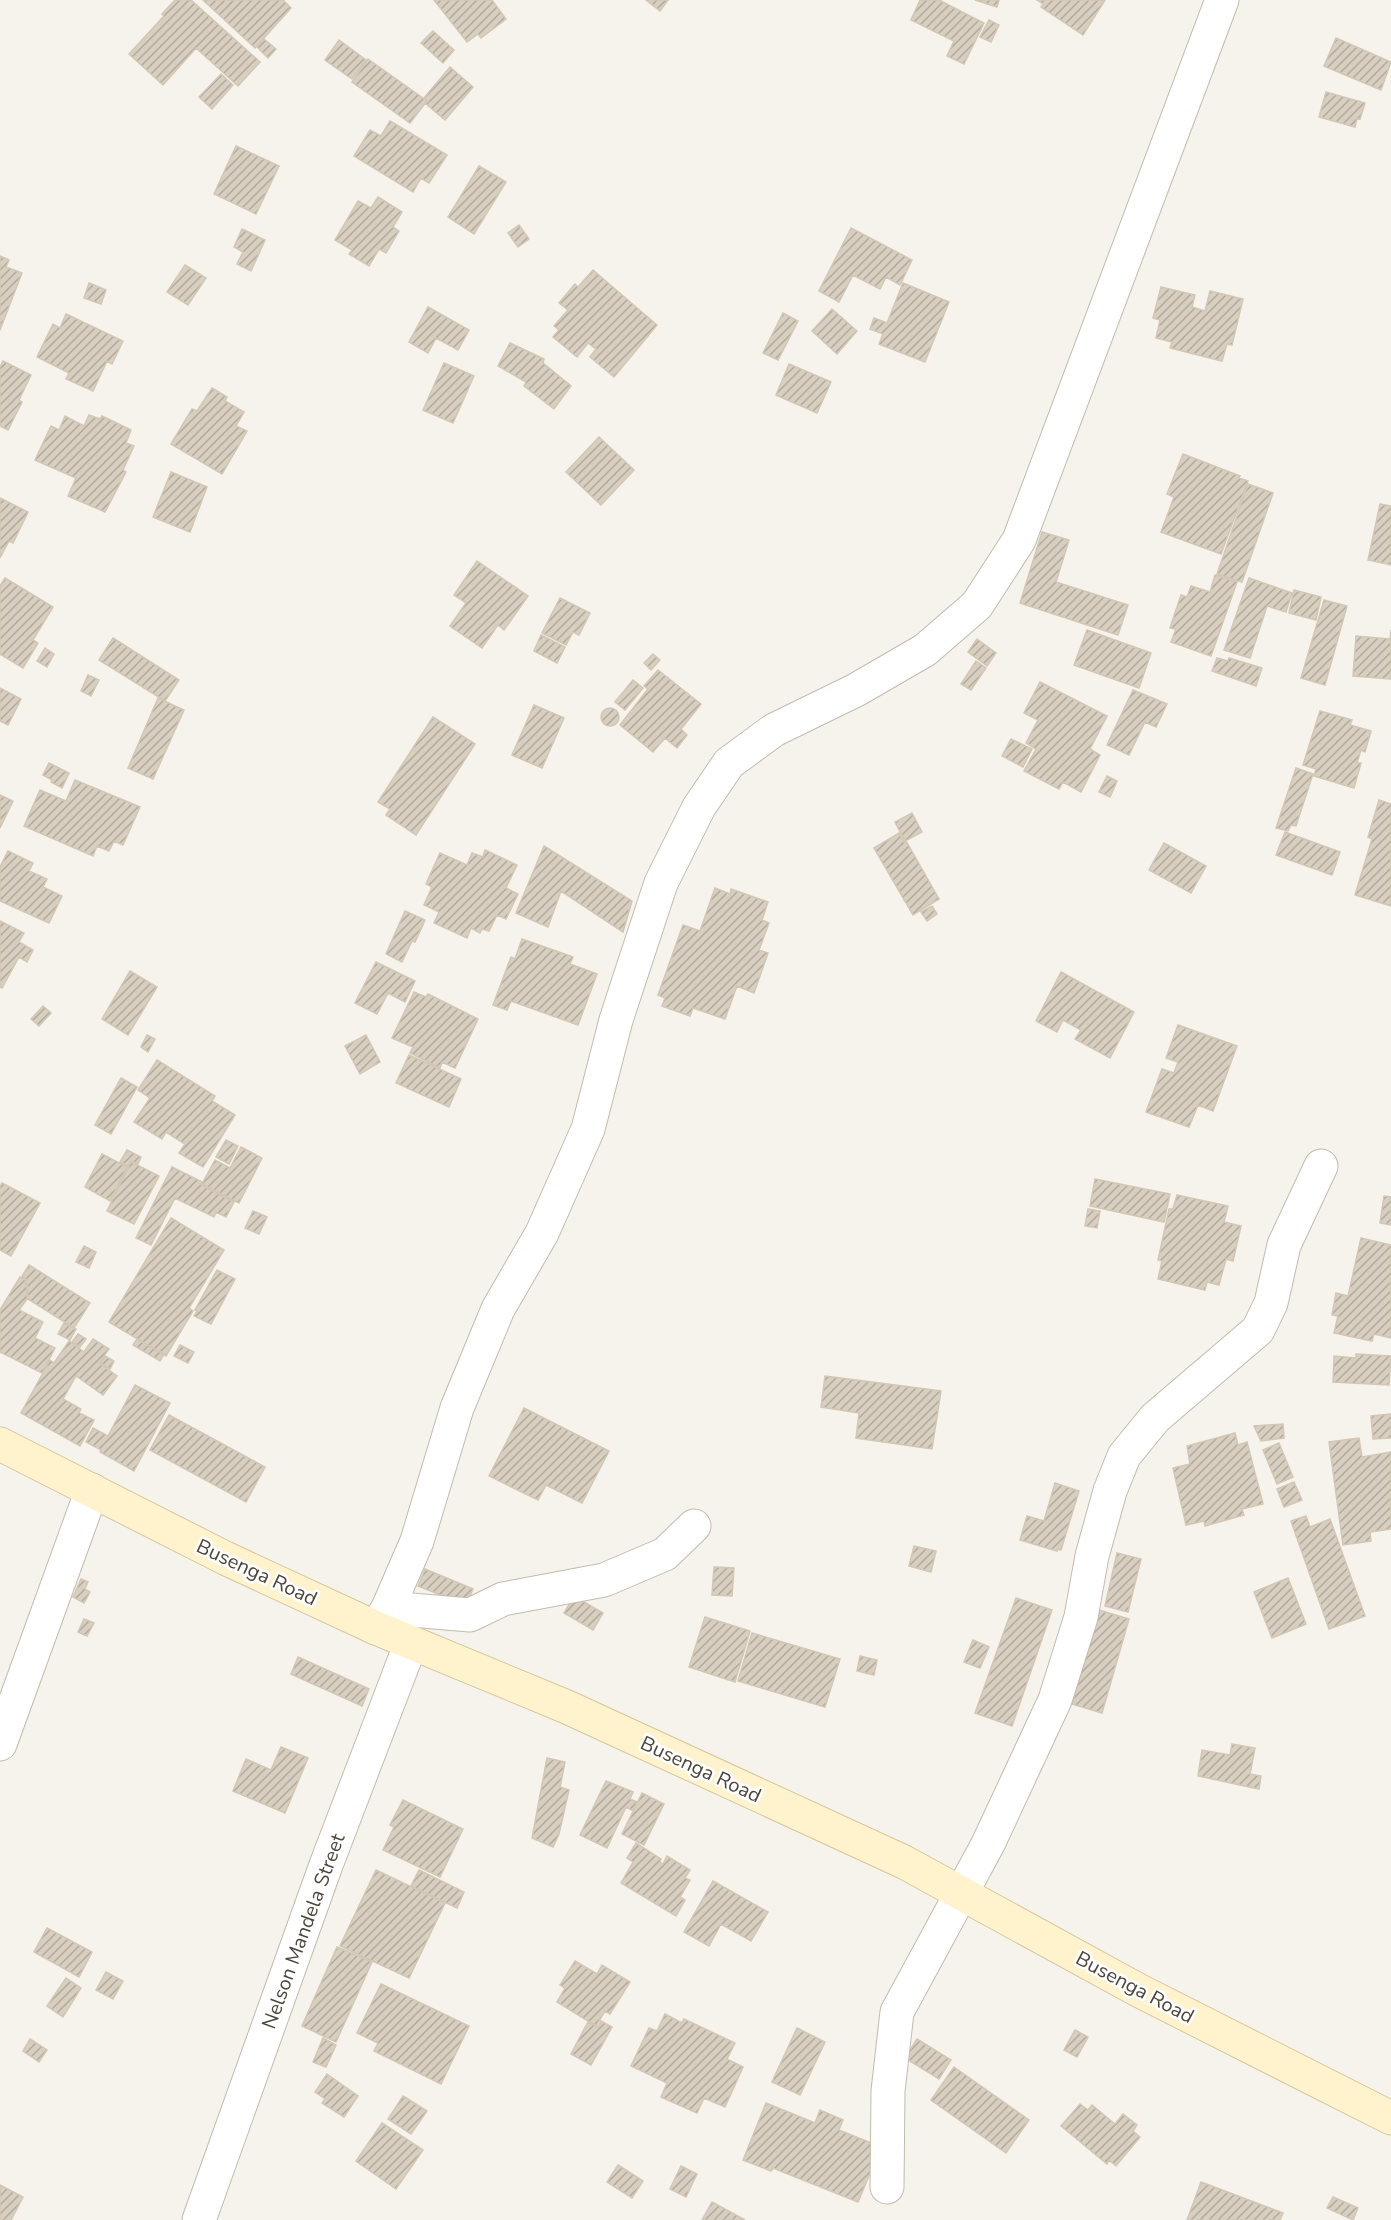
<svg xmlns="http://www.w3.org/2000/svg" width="1391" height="2220" viewBox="0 0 1391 2220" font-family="'Nunito Sans',sans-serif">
<defs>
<pattern id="building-hatch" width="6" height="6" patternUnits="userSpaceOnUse" patternTransform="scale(1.5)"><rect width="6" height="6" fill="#d8cfc1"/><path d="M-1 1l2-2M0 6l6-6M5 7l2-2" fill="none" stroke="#b1aa9e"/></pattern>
</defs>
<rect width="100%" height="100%" fill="#f6f3ec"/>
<path fill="url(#building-hatch)" stroke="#d3c7b4" stroke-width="1.5" d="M175,0H191L260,62L238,86L196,48L163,85L129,54L164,16L162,14Z
M203,0H283L291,8L255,48Z
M434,0H492L506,19L481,38L478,34L467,42Z
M646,0H668L660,11Z
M920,0H939L984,23L964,64L947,56L954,41L911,20Z
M975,0H999L997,7Z
M1037,0H1105L1083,35L1041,7L1043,4Z
M989,20L999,25L991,42L980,37Z
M433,31L454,50L443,63L421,43Z
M1336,38L1391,62L1381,90L1324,66Z
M264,39L276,49L268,58L257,47Z
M339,40L366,60L352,79L325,60Z
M368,59L427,101L410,123L352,82Z
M450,67L473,87L445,120L425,103L428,102L424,98Z
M221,74L233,85L212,109L199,97Z
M1326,92L1365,103L1360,119L1357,118L1355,127L1319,117Z
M390,121L447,155L429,183L421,178L413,192L354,156L370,130L381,136Z
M236,146L279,166L256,214L214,194Z
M479,166L506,182L474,234L448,217Z
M378,197L402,212L393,227L399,231L386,253L379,249L369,266L349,254L352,250L335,240L358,201L371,208Z
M519,225L529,239L518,247L508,233Z
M851,228L912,260L900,285L886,277L880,289L853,275L839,302L819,291Z
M242,229L265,240L251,271L237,264L243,252L234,247Z
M0,256L9,260L6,267L22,273L0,330Z
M185,265L206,278L188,305L167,292Z
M593,270L657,325L614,377L590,357L596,349L588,343L577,357L553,337L559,330L554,326L568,310L559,303L575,284L578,287Z
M89,283L106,290L101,304L84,298Z
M903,283L949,302L925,362L879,344L883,334L870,329L874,318L887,323Z
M1161,287L1195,295L1192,307L1205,311L1210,291L1243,299L1232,345L1227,344L1222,361L1170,348L1172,342L1156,338L1160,320L1153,318Z
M428,307L469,330L458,350L436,338L428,353L409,342Z
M832,309L857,331L837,354L812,331Z
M783,313L798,321L778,360L763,353Z
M66,314L123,341L112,364L107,361L93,391L66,379L69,373L37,357L53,324L60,328Z
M510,343L544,359L543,363L571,386L554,409L524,386L526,382L498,366Z
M3,361L31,375L19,400L22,402L8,430L0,426V367Z
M444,363L474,376L453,423L423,410Z
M789,364L831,382L817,413L776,395Z
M212,388L227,397L225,401L244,412L236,426L247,431L222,474L171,444L192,409L197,411Z
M89,415L100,419L102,416L131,430L126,443L134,446L123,470L126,472L105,512L68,496L76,478L35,460L51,426L59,430L65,416L84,426Z
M599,437L634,470L601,505L566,472Z
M1183,454L1240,476L1239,478L1248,481L1221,554L1161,532L1174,497L1167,494Z
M171,472L207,487L190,532L153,517Z
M1248,484L1273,493L1242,582L1217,574Z
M0,498L28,512L13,543L9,541L0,558Z
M1380,504L1391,506V565L1368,560Z
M1042,532L1069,540L1056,582L1128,605L1118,635L1020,603Z
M477,561L528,596L504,630L498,625L482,648L450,626L466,603L454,595Z
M1215,575L1237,582L1211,656L1171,642L1176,629L1170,628L1181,595L1187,597L1191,586L1210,592Z
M5,578L53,607L33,640L38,643L23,668L0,654V586Z
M1249,578L1292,593L1286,612L1267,606L1250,658L1224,650Z
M1294,590L1321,597L1316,620L1289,613Z
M560,598L590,613L579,635L573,632L566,645L542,633Z
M1324,600L1347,606L1325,685L1301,678Z
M1087,630L1151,653L1139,688L1074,665Z
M1391,630V679L1353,676L1356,636L1390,639Z
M541,635L565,647L557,663L534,651Z
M113,638L179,680L165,701L99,660Z
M977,639L996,653L987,666L968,652Z
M45,648L54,654L47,667L37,661Z
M653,654L660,660L651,670L644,663Z
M1217,658L1228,661L1229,658L1262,668L1256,686L1212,671Z
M976,661L986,668L971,690L961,684Z
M658,670L701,704L681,729L687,735L677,748L665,738L653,752L620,725L648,689L644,686Z
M88,675L99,680L91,696L81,691Z
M633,680L643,688L625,710L615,702Z
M1040,682L1107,716L1090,749L1100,755L1081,792L1063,782L1059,789L1024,771L1036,749L1026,743L1038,720L1024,713Z
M0,688L21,699L8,725L0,721Z
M1133,690L1167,704L1156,727L1145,722L1129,755L1107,745Z
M158,698L184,710L153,779L128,768Z
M534,705L564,718L542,768L512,755Z
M601 717a9 9 0 1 1 18 0a9 9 0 1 1-18 0Z
M1320,711L1352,720L1350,725L1371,731L1365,752L1361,750L1357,763H1361L1354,788L1314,776L1316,769L1303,765Z
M433,717L475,744L416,835L386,815L390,809L378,802Z
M1011,739L1032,749L1023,767L1002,756Z
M49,763L69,773L62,788L51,782L52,780L43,775Z
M1296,768L1313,774L1296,826L1291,825L1288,831L1276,828Z
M1107,776L1117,781L1110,797L1099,792Z
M75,780L140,807L123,845L114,841L109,851L97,846L93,856L24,826L40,790L66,801Z
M0,795L13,801L0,828Z
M1379,800L1391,804V906L1355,895L1372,839L1368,837Z
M912,813L922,832L905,841L895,822Z
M1285,832L1340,852L1332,875L1276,855Z
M899,833L904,842L906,841L939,899L913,915L874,848Z
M1164,843L1206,866L1191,893L1149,870Z
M544,846L632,901L623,932L561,891L548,927L516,913Z
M485,850L517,865L506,888L518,894L506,919L497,915L489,931L482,929L480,933L471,928L467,938L434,923L439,912L424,905L432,887L426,884L440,853L467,865L472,853L483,857Z
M8,851L33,863L29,871L47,879L43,887L62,896L49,923L0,901V867Z
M715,888L730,894L731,889L768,902L762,920L769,923L759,950L768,953L754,993L737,986L725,1019L693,1008L690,1016L662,1006L665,998L658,995L683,925L700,931Z
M932,906L937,914L927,921L921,912Z
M405,911L425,920L415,942L412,941L402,962L386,954Z
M0,921L24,933L19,942L33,950L27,962L19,957L2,988L0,987Z
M522,939L573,957L570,964L597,974L578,1025L511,1001L507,1010L493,1005L511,957L515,959Z
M376,962L415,981L405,1002L388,993L377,1014L355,1003Z
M130,971L157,987L128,1035L102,1019Z
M1061,972L1134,1012L1110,1058L1075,1039L1081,1030L1063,1020L1057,1032L1036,1021Z
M414,992L426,997L428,994L478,1019L455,1068L442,1062L440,1068L410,1053L413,1047L392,1038Z
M43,1006L51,1013L39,1026L31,1019Z
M1178,1025L1237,1046L1213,1111L1198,1105L1189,1127L1146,1112L1162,1069L1174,1073L1178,1062L1166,1058Z
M147,1035L155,1039L148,1052L141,1047Z
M366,1035L380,1062L360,1074L345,1046Z
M409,1055L461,1079L449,1107L396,1083Z
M157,1060L215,1096L212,1101L235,1115L203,1167L179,1153L185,1144L166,1132L162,1139L134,1122L150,1098L138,1090Z
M121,1078L137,1087L111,1134L95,1125Z
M226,1140L238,1146L229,1164L216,1157Z
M241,1147L262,1158L239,1203L202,1184L215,1160L230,1168Z
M127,1150L141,1157L138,1164L131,1161L128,1166L120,1162Z
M102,1154L127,1167L110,1201L85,1187Z
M131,1162L159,1176L134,1224L107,1211Z
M172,1167L202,1182L201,1185L234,1202L226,1217L216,1212L214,1217L175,1198L151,1245L136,1238Z
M1095,1179L1170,1194L1164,1222L1090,1206Z
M2,1183L40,1203L11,1256L0,1250V1187Z
M1177,1195L1228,1206L1224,1222L1241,1226L1233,1261L1226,1259L1219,1285L1207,1282L1205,1290L1158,1279L1162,1261L1158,1260L1169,1209H1173Z
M1384,1196L1391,1197V1225L1380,1223Z
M1088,1209L1100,1211L1097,1228L1085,1226Z
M253,1211L267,1217L259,1234L245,1228Z
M171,1218L224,1250L189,1308L193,1311L166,1356L109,1322Z
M1361,1238L1391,1245V1338L1374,1334L1372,1341L1334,1333L1338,1316L1332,1315L1336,1293L1348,1296Z
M84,1246L96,1252L89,1268L76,1262Z
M29,1265L90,1303L74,1328L28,1299L27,1284L25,1283L27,1280L22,1276Z
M217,1270L235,1279L211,1324L194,1316L197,1311L195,1310Z
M20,1277L26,1280L24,1283L27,1285V1299L19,1310L43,1322L35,1338L55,1348L42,1373L0,1352V1310Z
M64,1323L76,1329L70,1340L58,1334Z
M78,1334L86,1339L80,1347L72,1342Z
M93,1339L109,1349L99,1363L117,1376L103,1395L76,1376L63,1399L81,1409L79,1413L94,1420L80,1446L21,1413L50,1360L54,1363L69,1341L84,1352Z
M137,1339L164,1354L160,1361L133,1345Z
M180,1345L194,1352L188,1363L174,1356Z
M1356,1354L1391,1356L1389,1385L1333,1382L1334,1356L1356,1358Z
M105,1356L114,1361L110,1369L101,1363Z
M825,1376L941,1391L932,1449L856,1438L859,1413L821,1407Z
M135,1385L170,1403L134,1471L100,1452L101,1450L86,1442L93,1428L108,1436Z
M524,1408L609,1451L582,1503L546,1485L538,1500L489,1476Z
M1391,1414V1438L1373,1439L1371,1416Z
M169,1415L265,1467L246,1502L150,1450Z
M1283,1424L1284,1438L1261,1441L1254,1426Z
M1235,1433L1238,1445L1247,1442L1263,1504L1242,1509L1244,1515L1205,1526L1204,1521L1186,1525L1173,1468L1190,1464L1187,1446Z
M1359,1438L1362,1457L1391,1452V1529L1370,1532L1371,1541L1343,1545L1329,1442Z
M1279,1443L1293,1477L1277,1484L1263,1450Z
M1294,1482L1302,1500L1284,1507L1277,1489Z
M1055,1483L1079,1491L1061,1550L1058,1549L1057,1551L1020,1540L1027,1516L1044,1521Z
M1306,1516L1310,1527L1330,1519L1365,1616L1329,1629L1291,1521Z
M914,1546L936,1551L931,1572L909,1566Z
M1117,1553L1141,1559L1128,1612L1105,1606Z
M714,1567L734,1568L732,1596L712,1595Z
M425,1569L473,1589L466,1605L418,1586Z
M1288,1578L1306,1624L1272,1638L1254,1592Z
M81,1579L88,1582L85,1589L90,1592L84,1603L73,1597Z
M574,1596L603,1613L593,1630L564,1613Z
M1016,1598L1052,1610L1012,1726L975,1713Z
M1099,1610L1129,1619L1102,1713L1072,1704Z
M705,1617L750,1631L735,1682L689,1667Z
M84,1619L94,1623L87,1636L78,1632Z
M752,1633L840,1659L825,1707L738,1681Z
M973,1640L989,1647L980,1668L964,1662Z
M860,1656L877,1660L874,1675L857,1671Z
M298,1657L369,1689L362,1706L291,1674Z
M1232,1744L1255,1748L1250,1774L1261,1776L1259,1789L1198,1776L1202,1750L1230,1755Z
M281,1747L308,1758L285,1813L233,1791L246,1759L271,1770Z
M547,1758L565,1762L560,1787L569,1790L559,1834L553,1847L532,1838Z
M606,1781L633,1792L630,1799L637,1802L633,1811L626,1807L607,1848L580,1835Z
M642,1793L664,1804L644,1845L622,1834Z
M403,1800L463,1829L440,1877L383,1850L394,1827L390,1825Z
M636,1843L661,1859L660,1862L663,1864L667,1856L690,1870L685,1878L690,1880L680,1897L685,1900L676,1916L621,1883L633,1862L627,1858Z
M376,1870L445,1903L409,1978L340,1946Z
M419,1870L464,1892L457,1908L411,1886Z
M713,1881L768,1912L751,1941L721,1924L709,1946L684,1932Z
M47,1928L92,1952L79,1977L34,1952Z
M337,1947L372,1962L336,2042L302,2026Z
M575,1961L597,1974L602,1965L630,1982L610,2014L605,2011L596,2026L557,2002L565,1988L560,1985Z
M106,1972L123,1981L113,1999L96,1990Z
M66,1978L81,1988L63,2017L47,2006Z
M381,1984L469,2026L441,2084L374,2051L378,2043L357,2033Z
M665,2014L682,2023L684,2019L735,2043L727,2059L743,2067L725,2107L704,2098L697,2113L661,2097L667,2083L631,2066L649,2028L657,2031Z
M601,2021L612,2027L591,2065L571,2054L588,2022L598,2027Z
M797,2028L825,2042L800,2095L772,2082Z
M1075,2030L1088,2037L1077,2057L1064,2050Z
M323,2038L336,2045L326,2067L313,2062Z
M30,2039L47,2050L39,2062L23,2051Z
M917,2039L951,2060L939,2079L905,2058Z
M954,2067L1029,2120L1006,2153L931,2100Z
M327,2074L358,2096L344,2117L322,2103L325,2099L315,2092Z
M403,2096L427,2111L411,2134L388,2119Z
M766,2103L815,2123L820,2110L843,2120L839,2130L881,2147L858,2202L773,2168L771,2171L743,2160Z
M1080,2104L1088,2110L1092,2105L1115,2124L1123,2114L1137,2125L1133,2131L1140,2137L1116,2166L1109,2160L1107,2164L1061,2126Z
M382,2123L423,2150L396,2189L356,2161Z
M618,2165L643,2181L632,2198L607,2182Z
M681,2166L697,2174L686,2197L670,2189Z
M1201,2182L1283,2213L1280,2220H1187Z
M0,2185L23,2197L11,2220H0Z
M1333,2197L1358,2208L1353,2220L1327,2208Z
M712,2202L745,2220H702Z"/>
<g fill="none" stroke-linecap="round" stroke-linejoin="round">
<defs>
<path id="street" d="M388,1608L470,1615L503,1599L604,1580L665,1554L694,1526
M376,1628L388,1608L417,1541L457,1408L498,1309L542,1233L588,1129L616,1020L661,883L699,807L729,763L774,730L856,690L925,650L977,605L1019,540L1222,0
M0,1744L92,1490
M887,2187L888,2091L897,2012L988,1844L1055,1700L1081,1617L1092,1556L1110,1491L1124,1456L1155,1418L1258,1330L1271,1303L1284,1245L1321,1166
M199,2220L326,1865L411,1643"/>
<path id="secondary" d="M0,1444L225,1558L376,1628L567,1707L904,1862L1138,1990L1391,2118"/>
</defs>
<use href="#street" stroke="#c2bbae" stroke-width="35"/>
<use href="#secondary" stroke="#d6c79b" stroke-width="35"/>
<use href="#street" stroke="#fff" stroke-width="33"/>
<use href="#secondary" stroke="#fff3cd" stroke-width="33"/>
</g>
<g text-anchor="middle" stroke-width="5" stroke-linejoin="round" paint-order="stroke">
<g font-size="20" fill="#4b4439" stroke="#fff">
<text transform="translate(257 1572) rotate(25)" y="7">Busenga Road</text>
<text transform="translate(701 1769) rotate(25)" y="7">Busenga Road</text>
<text transform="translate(303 1931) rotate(-70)" y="7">Nelson Mandela Street</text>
<text transform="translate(1135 1987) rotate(28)" y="7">Busenga Road</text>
</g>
</g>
</svg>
